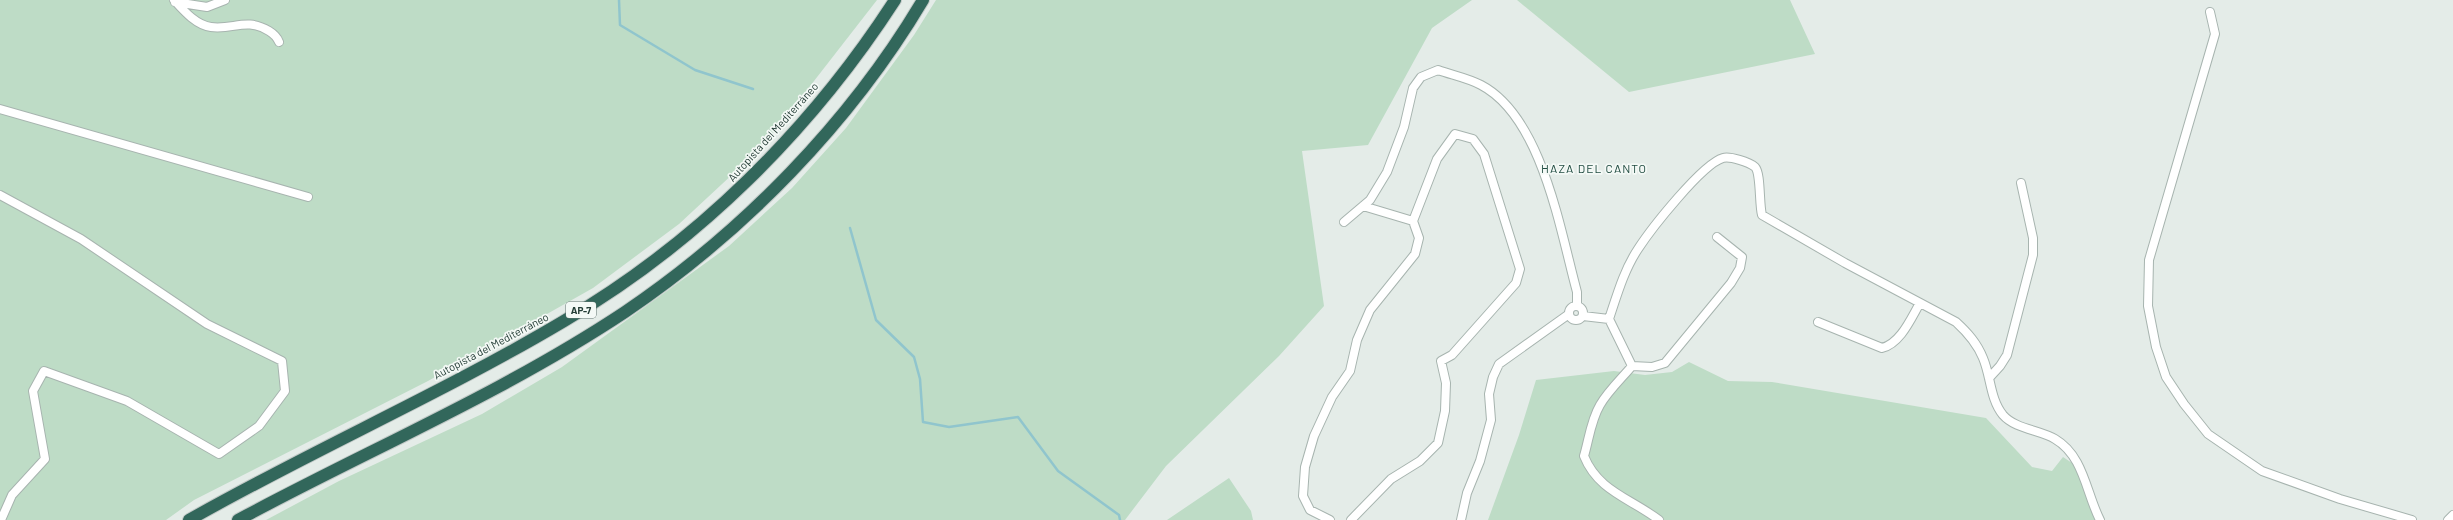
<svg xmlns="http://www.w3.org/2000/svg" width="2453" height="520" viewBox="0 0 2453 520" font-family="Barlow,sans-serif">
<rect width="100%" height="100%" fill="#e4ece8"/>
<path fill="#bedcc6" d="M0,0H877L765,144L679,224L593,288L428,381L194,500L166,520H0Z
M936,0H1472L1432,28L1368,145L1302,151L1324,306L1279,356L1166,466L1125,520H266L339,481L482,414L562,367L729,246L792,188L846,128L914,35Z
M1517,0H1790L1815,54L1629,92Z
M1689,362L1728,381L1772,382L1986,418L2032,467L2052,471L2063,457L2075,465L2095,520H1488L1519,435L1536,380L1614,371L1645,375L1672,372Z
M1229,478L1251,511L1253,520H1167Z"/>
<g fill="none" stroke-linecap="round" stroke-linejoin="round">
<path stroke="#90c5cd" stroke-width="2.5" d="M619,0L620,25L695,70L753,89
M850,228L876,320L914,357L920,379L923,422L949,427L1018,417L1058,471L1119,515L1120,520"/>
<defs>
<path id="minor" d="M174,0C184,11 196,25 211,27C234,30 246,17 269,31C274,34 277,37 279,42
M175,2L207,7L225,0
M2210,12L2215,34L2149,260L2148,306L2156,347L2166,377L2184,404L2208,434L2262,471L2340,499L2412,520
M0,109L308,197
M0,195L81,239L207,324L282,361L285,391L259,426L219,454L127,401L44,371L33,391L45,459L12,495L1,520
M1363,206L1413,221
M1344,222L1370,200L1387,172L1404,127L1413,88L1421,77L1438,70C1452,75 1468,78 1481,85C1542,117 1560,230 1577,292V306
M1569 313a7 7 0 1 1 14 0a7 7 0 1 1-14 0Z
M1583,316L1609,319
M1818,322L1882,348C1901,343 1911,318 1920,303
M1632,366L1609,319C1617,295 1624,270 1638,249C1651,229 1702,164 1723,158C1730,156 1749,162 1755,167C1761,173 1759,204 1762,215L1845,263L1956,322C1968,333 1977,343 1983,358C1991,377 1990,399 2003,415C2015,429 2040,430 2055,439C2084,456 2086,493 2100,520
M1989,378L2000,366L2007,355L2033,255V238L2021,183
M1330,520L1310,510L1303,496L1305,467L1314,436L1332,397L1350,371L1357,340L1370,310L1415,254L1419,238L1413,221L1437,159L1455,134L1473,139L1484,154L1520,269L1516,283L1452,355L1441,361L1446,383L1445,411L1438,443L1420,461L1391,479L1351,520
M1461,520L1467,493L1480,461L1491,420L1489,394L1493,377L1499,364L1569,314
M1659,520C1630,498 1598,491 1584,456C1589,439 1591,420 1600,405C1608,391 1622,378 1632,366L1652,367L1665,363L1731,283L1740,268L1742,257L1717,237
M2448,520L2453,515"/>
<path id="motorway" d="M189,520C312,450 443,393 564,321C697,243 811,130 895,0
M238,520C366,451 503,393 625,312C743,232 850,123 923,0"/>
</defs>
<use href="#minor" stroke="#a7b4af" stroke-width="10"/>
<use href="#motorway" stroke="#c2c9c7" stroke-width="14"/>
<use href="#minor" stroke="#fff" stroke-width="8"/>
<use href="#motorway" stroke="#32675b" stroke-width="12"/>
</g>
<g text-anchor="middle" stroke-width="3.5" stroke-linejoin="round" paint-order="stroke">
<rect fill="#f4f9f6" stroke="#627570" stroke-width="1" x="566" y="302" width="30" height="16" rx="3"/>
<g font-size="10" font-weight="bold" fill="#243d36">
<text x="581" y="314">AP-7</text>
</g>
<g font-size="11" fill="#243d36" stroke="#f4f9f6">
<text transform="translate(773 132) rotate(-48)" y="4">Autopista del Mediterráneo</text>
<text transform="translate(491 346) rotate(-28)" y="4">Autopista del Mediterráneo</text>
</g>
<g font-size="12" letter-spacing="1" fill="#224d42" stroke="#f4f9f6">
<text x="1594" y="173">HAZA DEL CANTO</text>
</g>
</g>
</svg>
